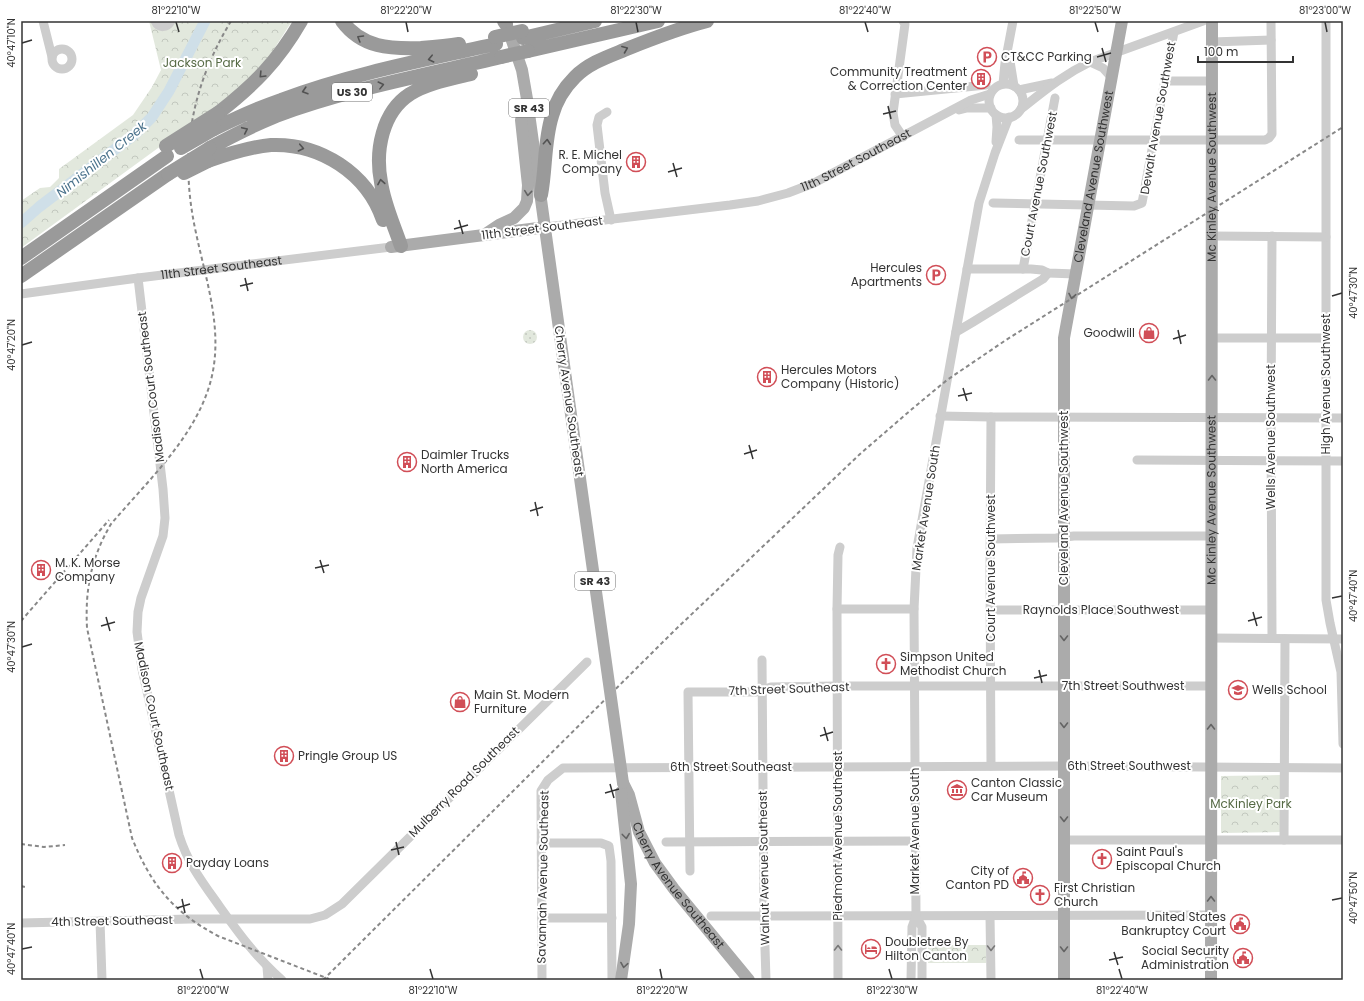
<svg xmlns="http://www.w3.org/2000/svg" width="1364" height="1001" viewBox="0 0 1364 1001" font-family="Poppins,sans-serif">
<defs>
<pattern id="grass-dots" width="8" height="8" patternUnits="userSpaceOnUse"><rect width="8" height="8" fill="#e2e8dd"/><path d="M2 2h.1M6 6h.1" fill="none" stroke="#c2c7be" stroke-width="1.8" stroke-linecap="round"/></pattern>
<pattern id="forest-crowns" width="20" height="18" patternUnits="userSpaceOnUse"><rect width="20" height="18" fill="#e2e8dd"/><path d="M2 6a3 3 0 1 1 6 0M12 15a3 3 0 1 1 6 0" fill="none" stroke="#c2c7be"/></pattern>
</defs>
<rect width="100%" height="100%" fill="#fff"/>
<path fill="url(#grass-dots)" d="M523 337a7 7 0 1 1 14 0a7 7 0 1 1-14 0Z"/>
<path fill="url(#forest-crowns)" d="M149,21H292L269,57L239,89L21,248V201L40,188L50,187L59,178V169L133,115L152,87L161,70Z
M1280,775V832L1221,833V776Z
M928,945H986V963H928Z"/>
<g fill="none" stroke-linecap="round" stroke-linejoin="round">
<path stroke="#cfdfe8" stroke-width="11" d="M21,223L39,207L135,134L152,117L169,91L205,21"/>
<g stroke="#cdcdcd" stroke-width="9">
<path d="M43,21L52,57"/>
<path d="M155,21C159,29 167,28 171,21"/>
<path d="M903,21L905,24L893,113L895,125L903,137"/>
<path d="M1326,21V600L1330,623L1341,672L1343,744"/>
<path d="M1212,42L1271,40"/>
<circle cx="62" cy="59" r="10"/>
<path d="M1009,55L1014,86"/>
<path d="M1090,62L1103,68L1112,78"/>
<path d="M1165,81H1212"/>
<path d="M1003,84L1005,63L1013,21"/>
<circle cx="1006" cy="101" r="17"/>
<path d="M1019,90L1052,83"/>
<path d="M895,94L986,85"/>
<path d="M1021,109C1044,91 1063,75 1090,62L1203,21"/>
<path d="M959,110L967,108H991"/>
<path d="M607,112L599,117L597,125L605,193L611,220"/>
<path d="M1019,140H1265L1269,138L1272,134L1271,21"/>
<path d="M996,142L997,127L996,115"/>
<path d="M993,203L1134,206L1142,203L1174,32"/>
<path id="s1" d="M546,227L730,205L758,201L788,193L814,183L971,100L990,94"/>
<path d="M1212,236L1326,237"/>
<path d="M1272,236L1271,418L1272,638"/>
<path d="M967,269H1031L1042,270L1048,273L1076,274"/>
<path d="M1023,269L1055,98"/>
<path d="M138,278L163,489L165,518L163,536L141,598L138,612L137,632L142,669L179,835C188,864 203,883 220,907C240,935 256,957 282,980"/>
<path id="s2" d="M21,294L138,278L391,247"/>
<path d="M956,332L973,322L1043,279L1048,273"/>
<path d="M1212,338H1326"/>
<path d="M940,416L991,417L1343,418"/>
<path d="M1137,460L1343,461"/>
<path d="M991,539L1056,538L1074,536H1211"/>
<path d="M837,609H914"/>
<path d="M990,610H1211"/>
<path d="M1211,638L1343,639"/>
<path d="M762,660L764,916L766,980"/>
<path d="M991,766L990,571L991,417"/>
<path d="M1064,840H1343"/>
<path d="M1284,840L1285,639"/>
<path d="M666,842L915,841"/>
<path d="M541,843H601L609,846L611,861L612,979"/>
<path d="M690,871L688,692H756L771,687L838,686H1211"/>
<path d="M711,916L1211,915"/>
<path d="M916,916L922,927V980"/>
<path d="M990,916L991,980"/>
<path d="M542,918H612"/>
<path d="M100,921L102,980"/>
<path d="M21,923L190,919H310L325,915L342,904L587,662"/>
<path d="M267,967L268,980"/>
<path d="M542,980L541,791L548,780L563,768L1064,766L1343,768"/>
<path d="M838,980L837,609L838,555L840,547"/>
<path d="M911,980L912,927L916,916L914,609L917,548L979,203L995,153L1009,117"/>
</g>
<g stroke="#ababab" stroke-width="12">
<path d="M507,26L522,70L527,99L566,379"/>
<path d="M484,235L499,225L514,218L524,208L527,201L528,185L521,120L526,102"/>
<path d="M391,247L546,227"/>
<path id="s3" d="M623,783L629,795L639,832L655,863L674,889L749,980"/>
<path d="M621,980L629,924L631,884L621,792"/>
<path id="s4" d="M1064,980V338L1122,21"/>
<path id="s5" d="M1211,980L1212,21"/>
</g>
<path stroke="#9a9a9a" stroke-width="14" d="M342,21C362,48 390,49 421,48C434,47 447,46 459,44
M504,21L506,24
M523,38L595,21
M528,51L658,21
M218,113C254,85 278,61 301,21
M214,129C236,118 258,108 281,100C350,74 424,60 496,44
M210,148C232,136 254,125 276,116C348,89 426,75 501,57
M208,161C228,154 249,147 271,145C320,143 367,173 383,220
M541,195C546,169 544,141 552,116C556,101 564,88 575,77C590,62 610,56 629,48C654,38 680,28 707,21
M401,246C394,225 384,204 381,182C375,151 382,112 410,94C428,83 451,79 471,74
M21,258L167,156
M21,276L168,174"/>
<path stroke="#888" stroke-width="2" stroke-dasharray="4 3" stroke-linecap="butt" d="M231,21C190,89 179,156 196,233C207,285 226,337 208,390C191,441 145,484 111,524C91,558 85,589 87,628L132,838C151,885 173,912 218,936L329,979
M21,621L109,520
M21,844L44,847L65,845
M21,886L25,887
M323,980L674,631L860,454L912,409L947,380L1006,340L1343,127"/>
<path stroke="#ababab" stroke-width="12" d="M566,379L623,783"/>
<path stroke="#9a9a9a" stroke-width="14" d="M495,37L522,31
M501,57L528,51
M166,146L218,113
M181,148L214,129
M184,173L208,161
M168,174L210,148"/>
</g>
<defs><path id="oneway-chevron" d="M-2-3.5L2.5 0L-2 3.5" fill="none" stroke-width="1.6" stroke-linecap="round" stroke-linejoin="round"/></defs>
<g stroke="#525252">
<use href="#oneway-chevron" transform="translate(360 38) rotate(-149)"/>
<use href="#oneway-chevron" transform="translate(625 49) rotate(-22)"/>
<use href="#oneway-chevron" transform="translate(431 59) rotate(167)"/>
<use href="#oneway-chevron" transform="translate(262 75) rotate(134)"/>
<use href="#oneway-chevron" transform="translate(381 85) rotate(-14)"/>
<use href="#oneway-chevron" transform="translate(305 91) rotate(163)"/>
<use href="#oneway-chevron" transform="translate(245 130) rotate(-25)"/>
<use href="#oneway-chevron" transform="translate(547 142) rotate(-85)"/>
<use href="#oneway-chevron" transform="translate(301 148) rotate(12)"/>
<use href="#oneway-chevron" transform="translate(381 182) rotate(-100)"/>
</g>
<g stroke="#636363">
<use href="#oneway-chevron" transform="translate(528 193) rotate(96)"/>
<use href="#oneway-chevron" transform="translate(1072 296) rotate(101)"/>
<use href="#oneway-chevron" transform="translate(1212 378) rotate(-90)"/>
<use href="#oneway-chevron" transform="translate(1064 638) rotate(90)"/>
<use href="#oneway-chevron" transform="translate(1064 725) rotate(90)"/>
<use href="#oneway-chevron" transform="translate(1211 727) rotate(-90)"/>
<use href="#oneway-chevron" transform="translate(1064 819) rotate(90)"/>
<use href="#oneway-chevron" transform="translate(626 836) rotate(83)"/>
<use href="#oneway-chevron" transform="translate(1211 899) rotate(-90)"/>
<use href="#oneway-chevron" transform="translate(1064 949) rotate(90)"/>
<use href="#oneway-chevron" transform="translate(624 965) rotate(99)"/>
</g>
<g stroke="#787878">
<use href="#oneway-chevron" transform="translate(838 948) rotate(-90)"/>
<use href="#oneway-chevron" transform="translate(991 948) rotate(90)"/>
</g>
<path fill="none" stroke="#333" stroke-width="1.5" d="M176,22L179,32M406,22L408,32M636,22L638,32M865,22L868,32M1095,22L1098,32M1325,22L1327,32M22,43L32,40M1102,48L1106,62M1097,57L1111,53M888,106L891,119M883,114L896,111M673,163L677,177M668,172L682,168M459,220L463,234M454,229L468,225M245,278L248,291M240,286L253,283M1332,296L1342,293M1178,330L1181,344M1173,339L1186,335M22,345L32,342M963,388L967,401M958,396L972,393M749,445L753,459M744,454L757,450M535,502L538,516M530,511L543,507M320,560L324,573M315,568L329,565M1332,598L1342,596M1253,612L1257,626M106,617L110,631M1248,621L1262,617M101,626L115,622M22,647L32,644M1039,670L1042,683M1034,678L1047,675M824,727L828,741M820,736L833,732M610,784L614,798M605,793L619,789M396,842L399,855M391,850L404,847M182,899L185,913M1332,900L1342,898M177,908L190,904M22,949L32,947M1114,952L1118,965M1109,960L1123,957M200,969L203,979M430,969L433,979M660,969L662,979M889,969L892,979M1119,969L1122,979"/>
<defs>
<symbol id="parking-ring" viewBox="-11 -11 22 22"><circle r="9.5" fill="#fff" stroke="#d14e57" stroke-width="1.5"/><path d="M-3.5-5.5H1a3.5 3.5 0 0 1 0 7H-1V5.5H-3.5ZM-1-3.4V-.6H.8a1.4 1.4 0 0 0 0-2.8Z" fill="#d14e57"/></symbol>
<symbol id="building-ring" viewBox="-11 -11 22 22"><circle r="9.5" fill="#fff" stroke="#d14e57" stroke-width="1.5"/><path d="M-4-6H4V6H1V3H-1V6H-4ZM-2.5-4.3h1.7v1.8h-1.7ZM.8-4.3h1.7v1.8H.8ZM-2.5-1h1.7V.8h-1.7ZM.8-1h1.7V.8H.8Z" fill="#d14e57"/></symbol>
<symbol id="shop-ring" viewBox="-11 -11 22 22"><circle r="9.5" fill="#fff" stroke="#d14e57" stroke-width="1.5"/><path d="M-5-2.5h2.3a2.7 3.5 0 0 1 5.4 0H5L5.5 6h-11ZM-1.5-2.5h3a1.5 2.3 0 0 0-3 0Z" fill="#d14e57"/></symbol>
<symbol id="church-ring" viewBox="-11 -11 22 22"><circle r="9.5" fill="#fff" stroke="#d14e57" stroke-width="1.5"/><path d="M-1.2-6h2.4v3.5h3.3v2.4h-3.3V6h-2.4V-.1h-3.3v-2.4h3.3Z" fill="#d14e57"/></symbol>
<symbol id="school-ring" viewBox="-11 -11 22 22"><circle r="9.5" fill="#fff" stroke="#d14e57" stroke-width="1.5"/><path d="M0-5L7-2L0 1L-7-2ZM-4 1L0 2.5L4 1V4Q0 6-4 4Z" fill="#d14e57"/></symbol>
<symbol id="museum-ring" viewBox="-11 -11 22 22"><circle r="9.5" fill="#fff" stroke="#d14e57" stroke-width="1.5"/><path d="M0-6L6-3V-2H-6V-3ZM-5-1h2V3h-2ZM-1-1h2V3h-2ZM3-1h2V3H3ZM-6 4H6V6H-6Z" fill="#d14e57"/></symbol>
<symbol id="civic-ring" viewBox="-11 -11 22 22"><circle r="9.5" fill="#fff" stroke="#d14e57" stroke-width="1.5"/><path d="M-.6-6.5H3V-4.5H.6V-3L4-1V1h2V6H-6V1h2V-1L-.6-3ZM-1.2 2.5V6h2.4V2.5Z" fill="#d14e57"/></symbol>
<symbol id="hotel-ring" viewBox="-11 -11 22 22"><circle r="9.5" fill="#fff" stroke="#d14e57" stroke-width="1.5"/><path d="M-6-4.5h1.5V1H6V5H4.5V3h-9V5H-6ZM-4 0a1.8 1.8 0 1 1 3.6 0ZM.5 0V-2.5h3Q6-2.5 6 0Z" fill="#d14e57"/></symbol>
</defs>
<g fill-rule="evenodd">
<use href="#parking-ring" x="976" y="46" width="22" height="22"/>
<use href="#building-ring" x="970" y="68" width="22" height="22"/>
<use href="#building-ring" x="625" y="151" width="22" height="22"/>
<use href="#parking-ring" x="925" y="264" width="22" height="22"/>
<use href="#shop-ring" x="1138" y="322" width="22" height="22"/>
<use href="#building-ring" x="756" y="366" width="22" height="22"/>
<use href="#building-ring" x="396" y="451" width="22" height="22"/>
<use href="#building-ring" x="30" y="559" width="22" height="22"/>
<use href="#church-ring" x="875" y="653" width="22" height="22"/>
<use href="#school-ring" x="1227" y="679" width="22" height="22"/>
<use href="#shop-ring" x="449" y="691" width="22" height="22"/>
<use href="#building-ring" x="273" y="745" width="22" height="22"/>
<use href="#museum-ring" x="946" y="779" width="22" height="22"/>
<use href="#church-ring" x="1091" y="848" width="22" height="22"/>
<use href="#building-ring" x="161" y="852" width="22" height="22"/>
<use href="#civic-ring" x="1012" y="867" width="22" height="22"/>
<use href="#church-ring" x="1029" y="884" width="22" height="22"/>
<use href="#civic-ring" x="1229" y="913" width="22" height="22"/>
<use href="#hotel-ring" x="860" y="938" width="22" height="22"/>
<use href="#civic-ring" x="1232" y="947" width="22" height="22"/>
</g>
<g text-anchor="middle" stroke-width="4" stroke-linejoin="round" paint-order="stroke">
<g fill="#fff" stroke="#707070" stroke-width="1">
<rect x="332" y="83" width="40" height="18" rx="3"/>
<rect x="509" y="99" width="40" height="18" rx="3"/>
<rect x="575" y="572" width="40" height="18" rx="3"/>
</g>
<g font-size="11" font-weight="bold" fill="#333">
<text x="352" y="96">US 30</text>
<text x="529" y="112">SR 43</text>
<text x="595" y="585">SR 43</text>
</g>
<g font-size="12" fill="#333" stroke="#fff" text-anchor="start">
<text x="1001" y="61">CT&amp;CC Parking</text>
<text x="967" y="76" text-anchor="end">Community Treatment<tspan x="967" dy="14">&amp; Correction Center</tspan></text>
<text x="622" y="159" text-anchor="end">R. E. Michel<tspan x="622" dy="14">Company</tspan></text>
<text x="922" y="272" text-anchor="end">Hercules<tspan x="922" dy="14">Apartments</tspan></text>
<text x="1135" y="337" text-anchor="end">Goodwill</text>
<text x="781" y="374">Hercules Motors<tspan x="781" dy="14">Company (Historic)</tspan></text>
<text x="421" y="459">Daimler Trucks<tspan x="421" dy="14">North America</tspan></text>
<text x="55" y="567">M. K. Morse<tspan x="55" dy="14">Company</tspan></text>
<text x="900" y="661">Simpson United<tspan x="900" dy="14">Methodist Church</tspan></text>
<text x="1252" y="694">Wells School</text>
<text x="474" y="699">Main St. Modern<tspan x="474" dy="14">Furniture</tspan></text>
<text x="298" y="760">Pringle Group US</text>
<text x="971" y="787">Canton Classic<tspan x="971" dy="14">Car Museum</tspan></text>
<text x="1116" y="856">Saint Paul's<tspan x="1116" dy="14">Episcopal Church</tspan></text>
<text x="186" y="867">Payday Loans</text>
<text x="1009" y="875" text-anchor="end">City of<tspan x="1009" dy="14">Canton PD</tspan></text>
<text x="1054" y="892">First Christian<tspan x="1054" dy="14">Church</tspan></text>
<text x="1226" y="921" text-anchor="end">United States<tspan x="1226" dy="14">Bankruptcy Court</tspan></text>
<text x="885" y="946">Doubletree By<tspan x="885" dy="14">Hilton Canton</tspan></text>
<text x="1229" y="955" text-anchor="end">Social Security<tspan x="1229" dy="14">Administration</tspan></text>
</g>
<g font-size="12" fill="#566a45" stroke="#fff">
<text x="202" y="67">Jackson Park</text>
<text x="1251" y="808">McKinley Park</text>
</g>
<g font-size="12" fill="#333" stroke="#fff">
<text transform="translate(1158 118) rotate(-80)" y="4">Dewalt Avenue Southwest</text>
<text dy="4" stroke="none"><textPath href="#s1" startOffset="320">11th Street Southeast</textPath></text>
<text dy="4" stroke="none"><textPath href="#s4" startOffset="806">Cleveland Avenue Southwest</textPath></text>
<text dy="4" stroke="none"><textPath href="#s5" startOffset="803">Mc Kinley Avenue Southwest</textPath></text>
<text transform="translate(1039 184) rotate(-79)" y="4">Court Avenue Southwest</text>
<text transform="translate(542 228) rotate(-7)" y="4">11th Street Southeast</text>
<text dy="4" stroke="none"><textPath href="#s2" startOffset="202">11th Street Southeast</textPath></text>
<text transform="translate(1326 384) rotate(-90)" y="4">High Avenue Southwest</text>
<text transform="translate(151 387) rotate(-97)" y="4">Madison Court Southeast</text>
<text transform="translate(569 401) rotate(82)" y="4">Cherry Avenue Southeast</text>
<text transform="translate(1271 437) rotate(-90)" y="4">Wells Avenue Southwest</text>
<text transform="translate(1064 498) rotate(-90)" y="4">Cleveland Avenue Southwest</text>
<text dy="4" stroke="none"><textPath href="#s5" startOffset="480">Mc Kinley Avenue Southwest</textPath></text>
<text transform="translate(926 508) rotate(-81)" y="4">Market Avenue South</text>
<text transform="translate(991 568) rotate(-90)" y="4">Court Avenue Southwest</text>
<text x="1101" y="614">Raynolds Place Southwest</text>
<text x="1123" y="690">7th Street Southwest</text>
<text transform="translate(789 689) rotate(-2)" y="4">7th Street Southeast</text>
<text transform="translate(154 716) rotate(78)" y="4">Madison Court Southeast</text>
<text x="1129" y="770">6th Street Southwest</text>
<text x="731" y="771">6th Street Southeast</text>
<text transform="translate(464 782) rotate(-45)" y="4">Mulberry Road Southeast</text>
<text transform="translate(915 831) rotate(-90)" y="4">Market Avenue South</text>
<text transform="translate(838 836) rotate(-90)" y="4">Piedmont Avenue Southeast</text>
<text transform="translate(764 868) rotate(-91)" y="4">Walnut Avenue Southeast</text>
<text transform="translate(543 877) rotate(-89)" y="4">Savannah Avenue Southeast</text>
<text dy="4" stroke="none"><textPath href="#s3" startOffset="118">Cherry Avenue Southeast</textPath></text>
<text transform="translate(112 921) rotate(-1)" y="4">4th Street Southeast</text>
</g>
<g font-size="13" font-style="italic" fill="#4a728c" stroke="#fff">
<text transform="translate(101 159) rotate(-39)" y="5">Nimishillen Creek</text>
</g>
</g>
<rect width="1364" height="1001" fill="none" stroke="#ffffff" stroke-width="44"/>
<path d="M1198 56v6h95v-6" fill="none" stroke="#333333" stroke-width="2"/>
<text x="1204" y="56" font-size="12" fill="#333333" stroke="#ffffff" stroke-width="3" paint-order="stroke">100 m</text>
<rect x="22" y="22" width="1320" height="957" fill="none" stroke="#333" stroke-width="1.5"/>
<g font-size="10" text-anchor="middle" fill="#333">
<text x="176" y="14">81°22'10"W</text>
<text x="406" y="14">81°22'20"W</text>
<text x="636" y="14">81°22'30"W</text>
<text x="865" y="14">81°22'40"W</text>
<text x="1095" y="14">81°22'50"W</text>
<text x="1325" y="14">81°23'00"W</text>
<text transform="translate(11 43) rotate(-90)" y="4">40°47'10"N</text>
<text transform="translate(1353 293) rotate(-90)" y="4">40°47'30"N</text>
<text transform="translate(11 345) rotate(-90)" y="4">40°47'20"N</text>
<text transform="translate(1353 596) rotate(-90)" y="4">40°47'40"N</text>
<text transform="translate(11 647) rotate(-90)" y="4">40°47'30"N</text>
<text transform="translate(1353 898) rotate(-90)" y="4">40°47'50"N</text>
<text transform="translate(11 949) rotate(-90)" y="4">40°47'40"N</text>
<text x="203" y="994">81°22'00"W</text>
<text x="433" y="994">81°22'10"W</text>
<text x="662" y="994">81°22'20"W</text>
<text x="892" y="994">81°22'30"W</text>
<text x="1122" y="994">81°22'40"W</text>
</g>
</svg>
